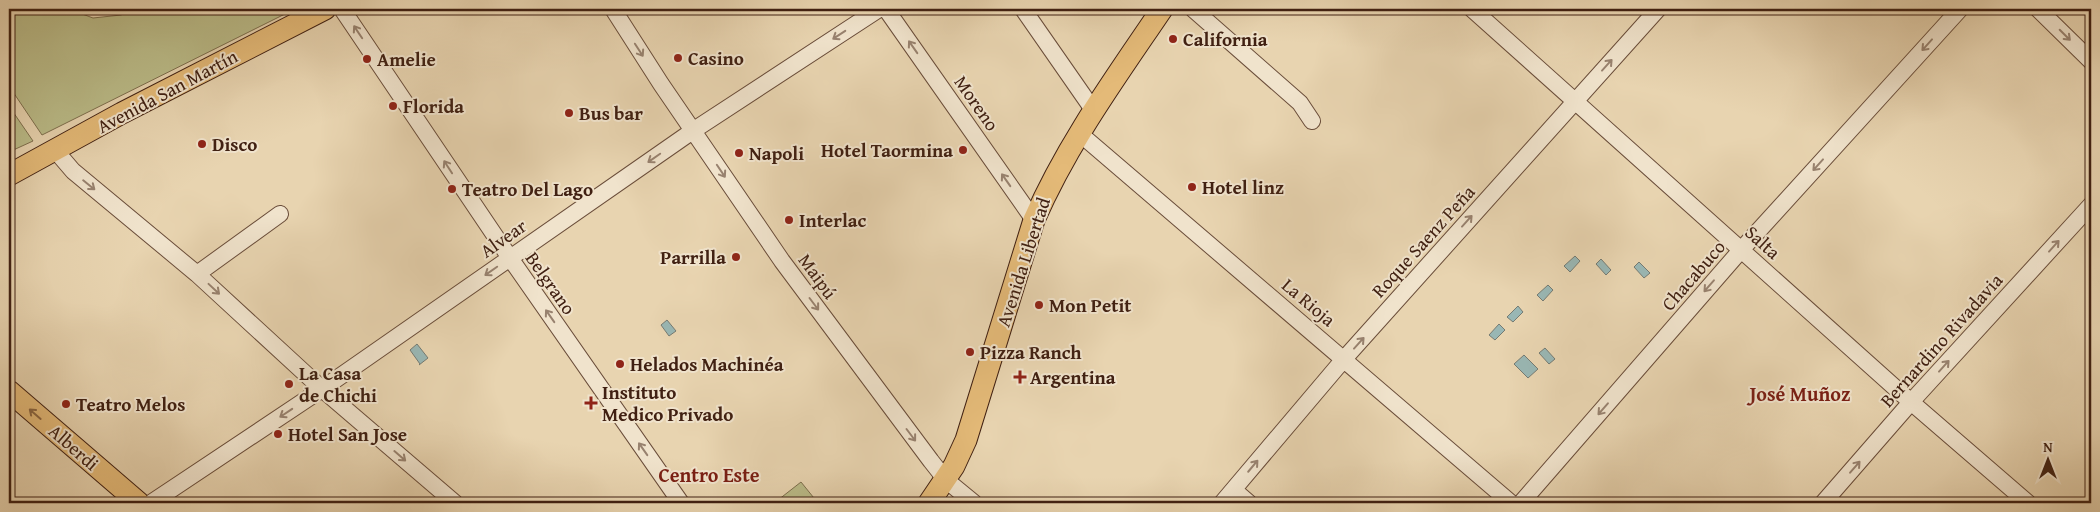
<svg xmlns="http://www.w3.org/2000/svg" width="2100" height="512" viewBox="0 0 2100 512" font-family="'Gentium Book Plus',serif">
<rect width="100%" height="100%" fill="#e8d4b0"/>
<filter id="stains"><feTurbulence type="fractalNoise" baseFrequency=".004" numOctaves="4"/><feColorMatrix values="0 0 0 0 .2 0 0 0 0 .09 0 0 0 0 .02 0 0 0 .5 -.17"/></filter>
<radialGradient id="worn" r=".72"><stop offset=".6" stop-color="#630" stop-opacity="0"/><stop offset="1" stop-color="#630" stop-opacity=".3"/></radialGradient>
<path fill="#babb88" stroke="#7d6e4d" d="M9,9H69L93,18L121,15L134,9H295L42,135L9,86Z
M9,106L33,141L9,152Z
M801,482L818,503H780L778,500Z"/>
<path fill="#99b7b4" stroke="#757b73" d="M1575,256L1580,261L1570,272L1564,266Z
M1601,259L1611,270L1606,275L1596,264Z
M1639,262L1650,273L1644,278L1634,267Z
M1548,285L1553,290L1543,301L1537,295Z
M1518,306L1523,312L1513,322L1507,317Z
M667,320L676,331L669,336L661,325Z
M1499,324L1505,330L1495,340L1489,335Z
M417,344L428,358L419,365L420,364L410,350Z
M1545,348L1555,359L1549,364L1539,353Z
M1524,355L1538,369L1528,378L1514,364Z"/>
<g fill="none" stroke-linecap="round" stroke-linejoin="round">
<defs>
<path id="minor" d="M342,9L510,258L681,503
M613,9L661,84L782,261L931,461L946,480L974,503
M886,9L1034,220
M1023,9L1094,111
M1193,9L1300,103L1312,121
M1472,9L1911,402L2028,503
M2038,9L2091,61
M1079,133L1511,503
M55,150L73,171L197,274L322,389L455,503
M197,274L280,214
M1234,490L1249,503
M151,503L322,389L694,130L879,9
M1222,503L1344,359L1658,9
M1521,503L1741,250L1960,9
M1823,503L1911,402L2091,205"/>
<path id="major" d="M9,175L122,113L325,9
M9,391L139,503
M929,503L954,466L966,440L1034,220C1067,144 1116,77 1162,9"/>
</defs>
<use href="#minor" stroke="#6a4d3a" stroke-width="18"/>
<use href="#major" stroke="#402012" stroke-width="23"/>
<use href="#minor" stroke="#f0e3cc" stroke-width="16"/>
<use href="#major" stroke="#e4ba78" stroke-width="21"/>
</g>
<defs><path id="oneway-shaft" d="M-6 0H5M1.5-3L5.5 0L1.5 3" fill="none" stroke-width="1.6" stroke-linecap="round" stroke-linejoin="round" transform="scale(1.25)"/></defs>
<g stroke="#98826f">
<use href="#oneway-shaft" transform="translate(358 32) rotate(-124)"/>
<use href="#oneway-shaft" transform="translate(839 35) rotate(147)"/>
<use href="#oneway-shaft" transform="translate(2065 35) rotate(45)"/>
<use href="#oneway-shaft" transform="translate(1927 45) rotate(132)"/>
<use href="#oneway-shaft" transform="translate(913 47) rotate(-125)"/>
<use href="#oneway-shaft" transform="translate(639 50) rotate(57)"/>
<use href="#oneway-shaft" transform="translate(1607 65) rotate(-48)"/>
<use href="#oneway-shaft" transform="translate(654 158) rotate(145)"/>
<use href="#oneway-shaft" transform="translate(1818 165) rotate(132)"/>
<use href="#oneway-shaft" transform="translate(448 167) rotate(-123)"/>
<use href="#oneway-shaft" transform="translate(721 171) rotate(56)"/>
<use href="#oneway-shaft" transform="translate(1006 180) rotate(-125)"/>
<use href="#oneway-shaft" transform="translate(89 185) rotate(39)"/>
<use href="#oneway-shaft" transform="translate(1467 221) rotate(-48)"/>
<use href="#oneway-shaft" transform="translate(2054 246) rotate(-48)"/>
<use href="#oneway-shaft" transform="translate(491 271) rotate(145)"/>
<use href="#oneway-shaft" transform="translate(1709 286) rotate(131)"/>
<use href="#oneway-shaft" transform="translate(214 289) rotate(43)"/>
<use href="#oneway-shaft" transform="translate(814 304) rotate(53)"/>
<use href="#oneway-shaft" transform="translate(550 316) rotate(-125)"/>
<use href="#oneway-shaft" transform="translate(1359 343) rotate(-48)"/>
<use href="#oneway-shaft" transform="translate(1944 366) rotate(-48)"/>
<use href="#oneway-shaft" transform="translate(1603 409) rotate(131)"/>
<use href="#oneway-shaft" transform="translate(286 413) rotate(146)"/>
<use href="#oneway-shaft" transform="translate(911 435) rotate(53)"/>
<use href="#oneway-shaft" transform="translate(643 449) rotate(-125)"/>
<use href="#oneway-shaft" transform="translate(400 456) rotate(41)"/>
<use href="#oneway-shaft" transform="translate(1253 466) rotate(-50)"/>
<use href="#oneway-shaft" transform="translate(1855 467) rotate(-49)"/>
</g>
<use stroke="#8a6540" href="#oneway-shaft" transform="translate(35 414) rotate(-139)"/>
<g fill="#8f2418" stroke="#f0e3cc" stroke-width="2">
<circle cx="1173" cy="39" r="5"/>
<circle cx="678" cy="58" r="5"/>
<circle cx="367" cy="59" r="5"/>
<circle cx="393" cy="106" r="5"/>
<circle cx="569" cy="113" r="5"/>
<circle cx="202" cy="144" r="5"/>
<circle cx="963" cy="150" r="5"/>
<circle cx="739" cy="153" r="5"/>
<circle cx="1192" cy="187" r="5"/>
<circle cx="452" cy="189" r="5"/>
<circle cx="789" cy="220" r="5"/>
<circle cx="736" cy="257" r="5"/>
<circle cx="1039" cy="305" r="5"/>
<circle cx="970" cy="352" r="5"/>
<circle cx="620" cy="364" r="5"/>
<path d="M1017.5 369.5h5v5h5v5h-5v5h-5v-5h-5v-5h5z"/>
<circle cx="289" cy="384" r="5"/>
<path d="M588.5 395.5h5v5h5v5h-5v5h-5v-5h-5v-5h5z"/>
<circle cx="66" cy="404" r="5"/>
<circle cx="278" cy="434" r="5"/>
</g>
<g text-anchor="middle" stroke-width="4" stroke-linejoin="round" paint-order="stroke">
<g font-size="19" font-weight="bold" fill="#402012" stroke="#f0e3cc" text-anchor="start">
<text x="1183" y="46">California</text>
<text x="688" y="65">Casino</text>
<text x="377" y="66">Amelie</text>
<text x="403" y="113">Florida</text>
<text x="579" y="120">Bus bar</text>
<text x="212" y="151">Disco</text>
<text x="953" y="157" text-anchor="end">Hotel Taormina</text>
<text x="749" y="160">Napoli</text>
<text x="1202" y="194">Hotel linz</text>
<text x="462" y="196">Teatro Del Lago</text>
<text x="799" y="227">Interlac</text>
<text x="726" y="264" text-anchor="end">Parrilla</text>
<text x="1049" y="312">Mon Petit</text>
<text x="980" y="359">Pizza Ranch</text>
<text x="630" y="371">Helados Machinéa</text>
<text x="299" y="380">La Casa<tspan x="299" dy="22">de Chichi</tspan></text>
<text x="1030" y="384">Argentina</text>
<text x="602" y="399">Instituto<tspan x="602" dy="22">Medico Privado</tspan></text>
<text x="76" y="411">Teatro Melos</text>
<text x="288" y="441">Hotel San Jose</text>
</g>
<g font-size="19" fill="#402012" stroke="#f0e3cc">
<text transform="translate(167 91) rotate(-28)" y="7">Avenida San Martín</text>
<text transform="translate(977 103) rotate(55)" y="7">Moreno</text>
<text transform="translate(503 238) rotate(-35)" y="7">Alvear</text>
<text transform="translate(1423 241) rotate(-48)" y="7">Roque Saenz Peña</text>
<text transform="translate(1763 242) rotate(42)" y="7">Salta</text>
<text transform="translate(1023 262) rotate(-72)" y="7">Avenida Libertad</text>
<text transform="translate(1693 275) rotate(-49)" y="7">Chacabuco</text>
<text transform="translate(818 276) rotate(54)" y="7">Maipú</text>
<text transform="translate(551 283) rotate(55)" y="7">Belgrano</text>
<text transform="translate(1309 302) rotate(40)" y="7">La Rioja</text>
<text transform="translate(1941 340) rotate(-48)" y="7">Bernardino Rivadavia</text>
<text transform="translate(74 447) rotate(41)" y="7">Alberdi</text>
</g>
<g font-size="20" font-weight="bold" fill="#7a1f14" stroke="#f0e3cc">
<text x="1800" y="401">José Muñoz</text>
<text x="709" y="482">Centro Este</text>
</g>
</g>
<rect width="2100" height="512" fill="none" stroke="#e8d4b0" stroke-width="30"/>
<rect x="10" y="10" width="2080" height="492" fill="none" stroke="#402012" stroke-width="2.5"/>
<rect x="15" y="15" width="2070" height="482" fill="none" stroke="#402012"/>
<g transform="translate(2048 460)" stroke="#f0e3cc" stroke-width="4" paint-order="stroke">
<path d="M0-4L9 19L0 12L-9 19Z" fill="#402012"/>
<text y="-8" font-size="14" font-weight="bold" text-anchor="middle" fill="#402012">N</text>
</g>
<rect width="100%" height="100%" filter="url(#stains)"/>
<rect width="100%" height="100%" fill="url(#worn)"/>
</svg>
